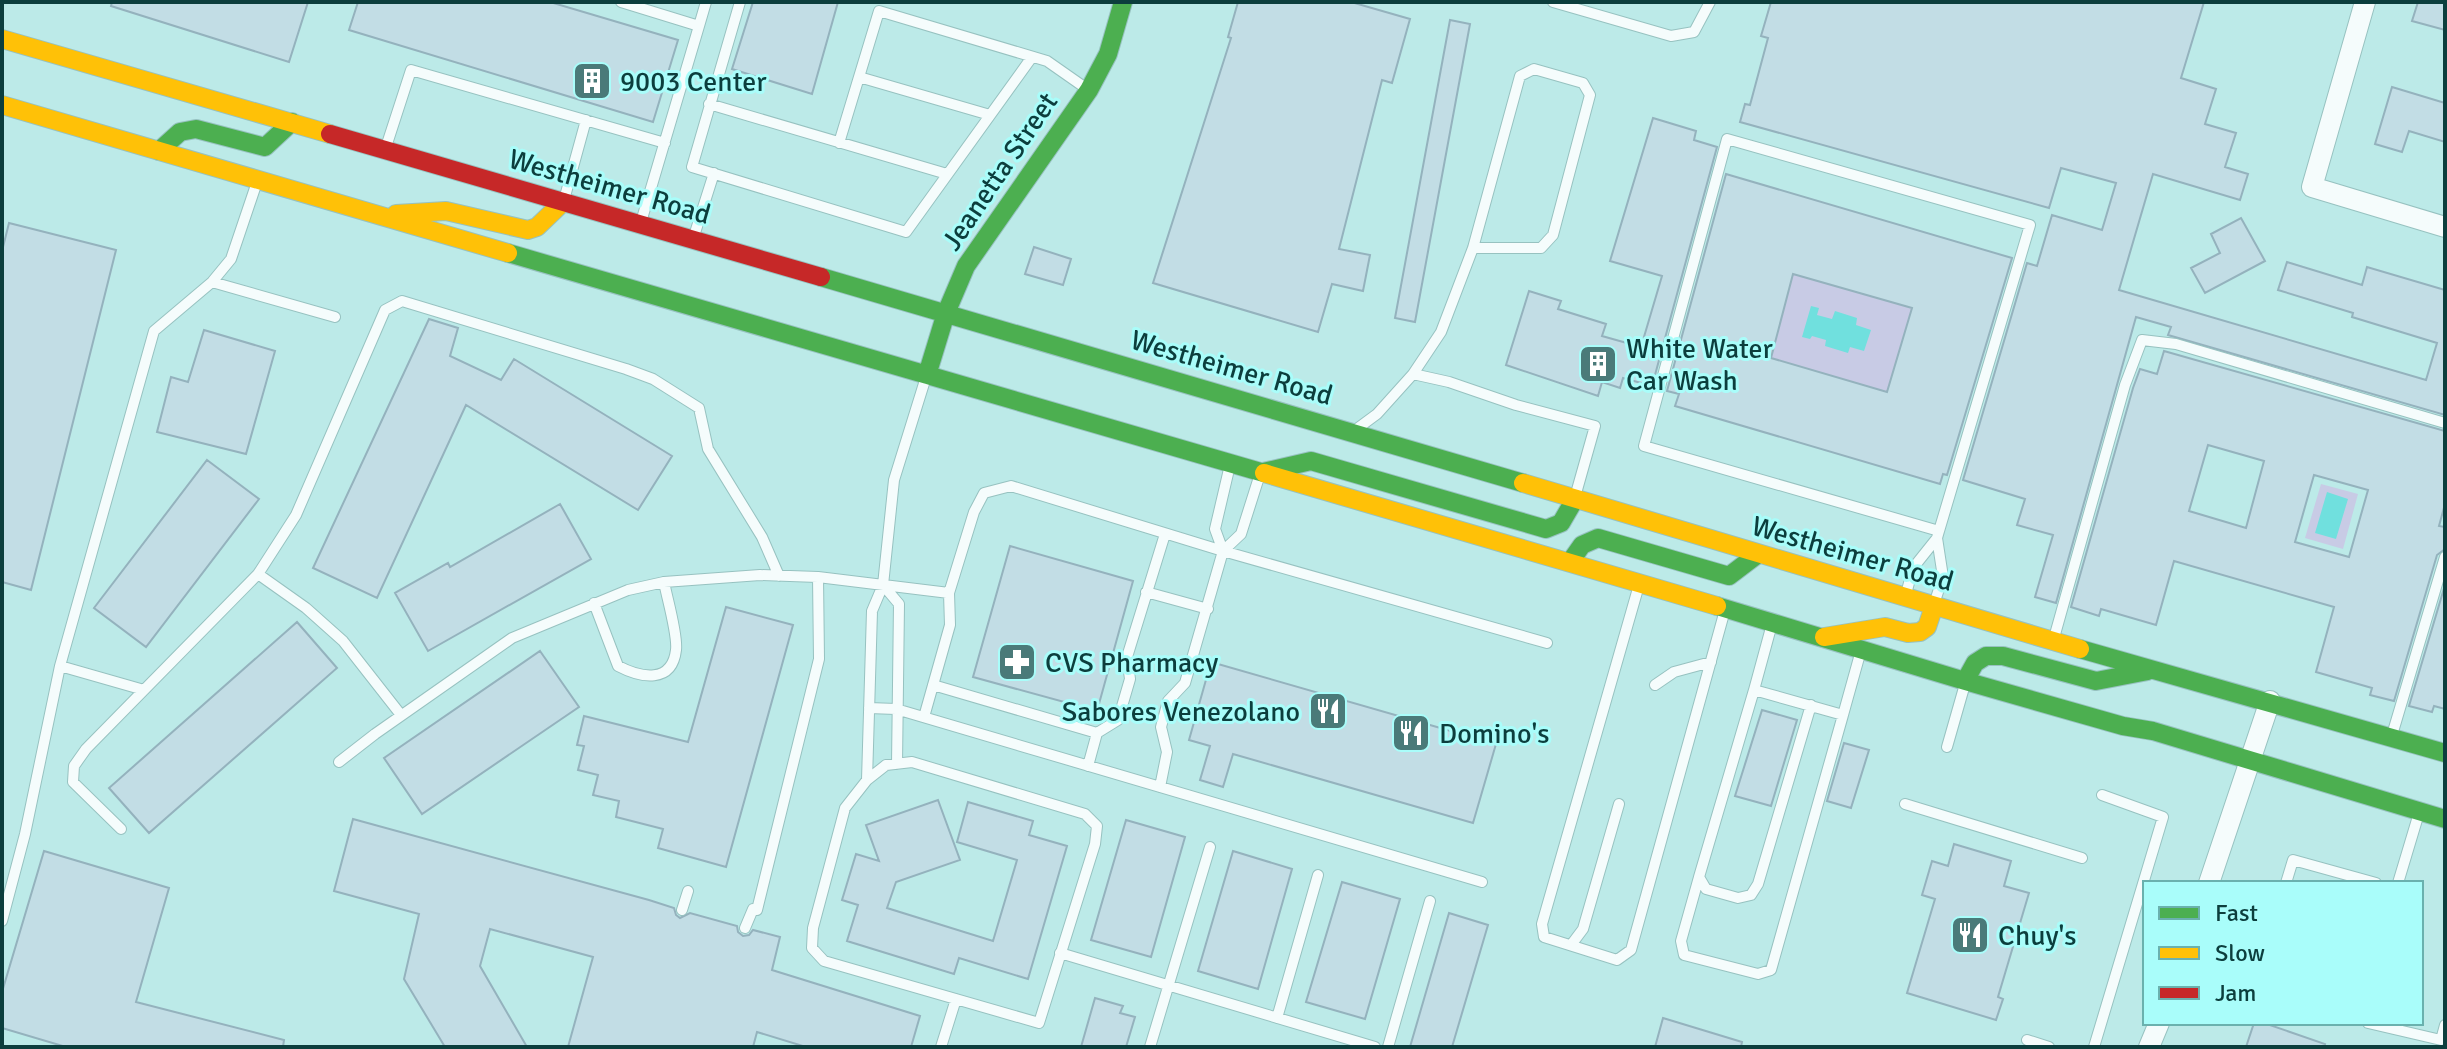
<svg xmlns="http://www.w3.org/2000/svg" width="2447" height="1049" viewBox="0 0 2447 1049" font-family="Signika,sans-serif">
<rect width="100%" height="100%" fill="#bceae8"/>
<path fill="#c8cbe5" d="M1793,274L1912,308L1887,392L1771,358Z
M2321,484L2358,494L2343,549L2305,538Z"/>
<path fill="#70e0de" d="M1811,306L1819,308L1817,315L1832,319L1835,311L1857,318L1856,325L1871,330L1864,351L1850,347L1848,353L1825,346L1826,340L1812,336L1810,339L1802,337Z
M2327,492L2348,499L2336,539L2315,533Z"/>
<path fill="#c2dde5" stroke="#94b2bd" stroke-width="2" fill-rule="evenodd" d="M112,2H308L289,62L111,6Z
M358,2H550L678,40L653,122L349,30Z
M753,2H838L812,94L732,69Z
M1238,2H1351L1410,19L1392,83L1382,80L1339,249L1370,255L1363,291L1332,284L1318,332L1153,283L1231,38L1228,37Z
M1771,2H2204L2181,78L2216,89L2205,124L2236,133L2225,167L2248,174L2240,200L2153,174L2119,290L2426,380L2437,343L2352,317L2353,313L2278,290L2287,262L2362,285L2367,267L2445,290V415L2168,335L2171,327L2136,317L2056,603L2035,597L2053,535L2017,525L2025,499L1963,480L2027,263L2037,266L2052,215L2102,230L2116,183L2061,168L2049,208L1740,122L1745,104L1750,105L1768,38L1761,36Z
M2418,2H2445V30L2412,21Z
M1450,20L1470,24L1415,322L1395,318Z
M2392,87L2445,103V142L2409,131L2402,152L2375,144Z
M1653,118L1696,131L1694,140L1717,147L1652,386L1623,378L1620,388L1602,382L1598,396L1506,365L1529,291L1561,301L1558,309L1606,324L1602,336L1641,347L1662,276L1610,261Z
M1726,174L2012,258L1947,475L1943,474L1940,484L1675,406L1679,394L1667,391ZM1793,274L1912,308L1887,392L1771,358Z
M2241,218L2265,261L2205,293L2191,268L2220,253L2211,234Z
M9,223L116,250L31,590L2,582V251Z
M1034,247L1071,259L1063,285L1025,274Z
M429,319L458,328L450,356L501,380L514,359L672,456L638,510L466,405L377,598L313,568Z
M204,330L275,351L246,454L157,432L171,377L188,382Z
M2164,351L2445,431V504L2439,526L2445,527V549L2437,555L2394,701L2370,695L2372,688L2316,672L2334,607L2174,561L2156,625L2101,609L2099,616L2071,607L2133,388L2140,369L2157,374ZM2208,445L2264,461L2246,528L2189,511ZM2314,475L2368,490L2349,557L2295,542Z
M207,460L259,499L146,647L94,608Z
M560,504L591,559L428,651L395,593L448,563L450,567Z
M1010,546L1133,581L1097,711L973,677Z
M2445,585V709L2434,706L2432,712L2409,706Z
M726,607L793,625L726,867L658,848L663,829L616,817L619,801L593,795L598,775L578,770L584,746L577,745L584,716L688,742Z
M297,622L337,668L149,833L109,788Z
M540,651L579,707L422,814L384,758Z
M1211,662L1496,744L1473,823L1233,754L1223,787L1200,780L1210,746L1189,740Z
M1762,710L1797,720L1771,806L1735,796Z
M1844,743L1869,750L1851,808L1827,801Z
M938,800L960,860L896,882L887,908L993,941L1017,860L957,842L968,802L1033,821L1029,835L1067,846L1028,979L959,958L954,974L847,941L858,905L842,900L856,854L879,861L866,825Z
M353,819L649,900L674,908L676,915L680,918L690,913L737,926L738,932L743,936L749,935L753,930L780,937L772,970L920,1016L911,1047H806L757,1032L753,1047H568L593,957L490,929L480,966L527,1047H445L404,979L419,914L334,891Z
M1126,820L1185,837L1151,957L1091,940Z
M1954,844L2011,861L2004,886L2029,893L1998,997L2003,999L1996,1020L1907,993L1935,899L1922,895L1932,861L1948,866Z
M44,851L169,888L136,1002L284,1040L283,1047H66L2,1028V992Z
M1233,851L1292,869L1258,989L1198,971Z
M1342,882L1400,899L1365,1019L1306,1002Z
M1449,913L1488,925L1452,1047H1410Z
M1095,998L1123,1006L1120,1013L1135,1017L1126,1047H1081Z
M1663,1018L1742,1042L1741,1047H1655Z
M2254,1023H2264L2325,1044L2324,1047H2246Z"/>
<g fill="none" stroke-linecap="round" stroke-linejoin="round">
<defs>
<path id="lane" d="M621,2L699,26L641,222
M740,2L692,167L906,232L1032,57
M1553,2L1671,36L1694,32L1710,2
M699,26L706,2
M859,77L990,115
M709,104L947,174
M839,143L879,11L1047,61L1087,89
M386,147L411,70L665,143
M564,200L586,120
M694,236L714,173
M212,282L335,317
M1413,374L1441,332L1473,248L1520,76L1534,69L1583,83L1590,95L1553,235L1541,248H1473
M1358,428L1377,414L1413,374L1449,382L1516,405L1595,426L1575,497
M1223,551L1215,529L1230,465
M258,574L306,608L343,641L401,715
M883,585L899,604L897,764
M1639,585L1542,924L1544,937L1617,960L1631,950L1725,610
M1146,592L1208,609
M1906,594L1913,568L1937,538
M594,603L618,666C641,678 672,684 676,650C678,635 667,598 664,582
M1934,604L1943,577L1937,538L1939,531L1644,446L1727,139L2030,225L1939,531
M1772,624L1754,690L1843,715L1860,654
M2054,638L2125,385L2142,340L2176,344L2445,423
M60,666L144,690
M933,685L1097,733
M1655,685L1674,672L1711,662
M1754,690L1699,877L1706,889L1738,898L1751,895L1758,884L1811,705
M869,708L896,709L1482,882
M924,717L950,625L949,593L974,512L984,493L1011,486L1223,551L1547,643
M2392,735L2445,557
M1947,747L1965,684
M339,762L375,734L512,638L628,590L664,582L760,575L818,577L949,593
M912,762L1085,814L1097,826L1095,844L1039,1023L824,961L812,948L813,928L845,808L867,780L886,765Z
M1088,766L1097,733L1118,720L1130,679L1127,657L1165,534
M867,780L872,611L883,585L894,480L926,377
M1160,787L1167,752L1161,727L1168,701L1185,683L1223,551L1241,534L1260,474
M1905,804L2082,858
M121,829L73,782L74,766L86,749L258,574L296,515L385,310L402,301L626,369L653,379L699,408L708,449L762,537L779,576
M1699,877L1681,941L1684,955L1758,974L1771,970L1843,715
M2286,883L2293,860L2376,883
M2398,883L2419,813
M682,910L688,891
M757,910L819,659L818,577
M2,921L25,834L60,666L154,331L212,282L231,259L257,182
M745,928L753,909
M1571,945L1583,929L1619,804
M1060,953L1375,1047
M1277,1018L1318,875
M2368,1023L2441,1040L2445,1025
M2027,1040L2049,1047
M941,1047L956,999
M1150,1047L1210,847
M1388,1047L1430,901
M2094,1047L2163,817L2102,795"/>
<path id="street" d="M2365,2L2312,187L2445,227
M2209,883L2270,701
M2149,1047L2159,1023"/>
<path id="fast" d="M159,151L180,132L196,129L265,147L292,122
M508,253L1264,473
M821,277L1523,483
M927,375L946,313L966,266L1089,90L1108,54L1123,2
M1263,472L1311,461L1546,529L1561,523L1575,499
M1570,562L1582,545L1598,538L1729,576L1758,554
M1717,606L1965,681L2123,726L2153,731L2445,819
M2080,649L2445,753
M1965,681L1975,663L1986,656H2003L2096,681L2148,671"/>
<path id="slow" d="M2,39L330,134
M2,105L508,253
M396,214L446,211L528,230L537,227L563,202
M1264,473L1717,606
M1523,483L2080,649
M1824,637L1885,627L1908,633L1920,632L1927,627L1934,606"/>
<path id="jam" d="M330,134L821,277"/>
</defs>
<use href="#lane" stroke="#97c2c0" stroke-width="12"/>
<use href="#street" stroke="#97c2c0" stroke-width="22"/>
<use href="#fast" stroke="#97c2c0" stroke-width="20"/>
<use href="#slow" stroke="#97c2c0" stroke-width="20"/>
<use href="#jam" stroke="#97c2c0" stroke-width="20"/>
<use href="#lane" stroke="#f5fcfc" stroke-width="10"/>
<use href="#street" stroke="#f5fcfc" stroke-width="20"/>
<use href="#fast" stroke="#4caf50" stroke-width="18"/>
<use href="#slow" stroke="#ffc107" stroke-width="18"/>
<use href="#jam" stroke="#c62828" stroke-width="18"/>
</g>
<defs>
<symbol id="building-square" viewBox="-11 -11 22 22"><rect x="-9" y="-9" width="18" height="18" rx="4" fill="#4a7a79" stroke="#a9fdfa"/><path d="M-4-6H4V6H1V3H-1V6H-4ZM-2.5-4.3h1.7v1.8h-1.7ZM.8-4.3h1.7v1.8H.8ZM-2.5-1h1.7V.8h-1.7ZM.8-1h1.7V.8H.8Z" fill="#fff"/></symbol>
<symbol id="pharmacy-square" viewBox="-11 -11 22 22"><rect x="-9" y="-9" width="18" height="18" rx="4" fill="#4a7a79" stroke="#a9fdfa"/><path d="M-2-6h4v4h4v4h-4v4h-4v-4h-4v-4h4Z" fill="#fff"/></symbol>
<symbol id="restaurant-square" viewBox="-11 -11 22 22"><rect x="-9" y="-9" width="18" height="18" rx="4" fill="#4a7a79" stroke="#a9fdfa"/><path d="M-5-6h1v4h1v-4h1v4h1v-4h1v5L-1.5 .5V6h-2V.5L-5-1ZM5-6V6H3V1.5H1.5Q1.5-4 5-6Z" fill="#fff"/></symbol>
</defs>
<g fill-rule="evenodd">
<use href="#building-square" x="570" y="59" width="44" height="44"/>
<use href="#building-square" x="1576" y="342" width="44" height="44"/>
<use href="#pharmacy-square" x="995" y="640" width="44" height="44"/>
<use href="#restaurant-square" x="1306" y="689" width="44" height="44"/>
<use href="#restaurant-square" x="1389" y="711" width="44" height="44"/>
<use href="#restaurant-square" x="1948" y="913" width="44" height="44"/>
</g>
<g text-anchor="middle" stroke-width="6" stroke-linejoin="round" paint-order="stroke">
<g font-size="28" fill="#0c3e3d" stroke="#a9fdfa" text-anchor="start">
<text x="620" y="91">9003 Center</text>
<text x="1626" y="358">White Water<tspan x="1626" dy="32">Car Wash</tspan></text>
<text x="1045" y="672">CVS Pharmacy</text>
<text x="1300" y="721" text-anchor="end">Sabores Venezolano</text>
<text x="1439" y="743">Domino's</text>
<text x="1998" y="945">Chuy's</text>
</g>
<g font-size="28" fill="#0c3e3d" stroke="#a9fdfa">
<text transform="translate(999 171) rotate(-56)" y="10">Jeanetta Street</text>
<text transform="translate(610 186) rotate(16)" y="10">Westheimer Road</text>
<text transform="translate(1232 367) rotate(16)" y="10">Westheimer Road</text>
<text transform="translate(1853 553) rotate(16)" y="10">Westheimer Road</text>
</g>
</g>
<rect width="2447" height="1049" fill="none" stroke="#0c3e3d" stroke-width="8"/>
<rect x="2143" y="881" width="280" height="144" fill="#a9fdfa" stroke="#6ab1ae" stroke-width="2"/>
<rect x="2159" y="907" width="40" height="12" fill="#4caf50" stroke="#6ab1ae" stroke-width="2"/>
<text x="2215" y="921" font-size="24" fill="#0c3e3d">Fast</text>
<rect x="2159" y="947" width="40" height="12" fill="#ffc107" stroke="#6ab1ae" stroke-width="2"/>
<text x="2215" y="961" font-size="24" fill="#0c3e3d">Slow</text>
<rect x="2159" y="987" width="40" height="12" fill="#c62828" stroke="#6ab1ae" stroke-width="2"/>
<text x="2215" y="1001" font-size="24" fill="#0c3e3d">Jam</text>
</svg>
